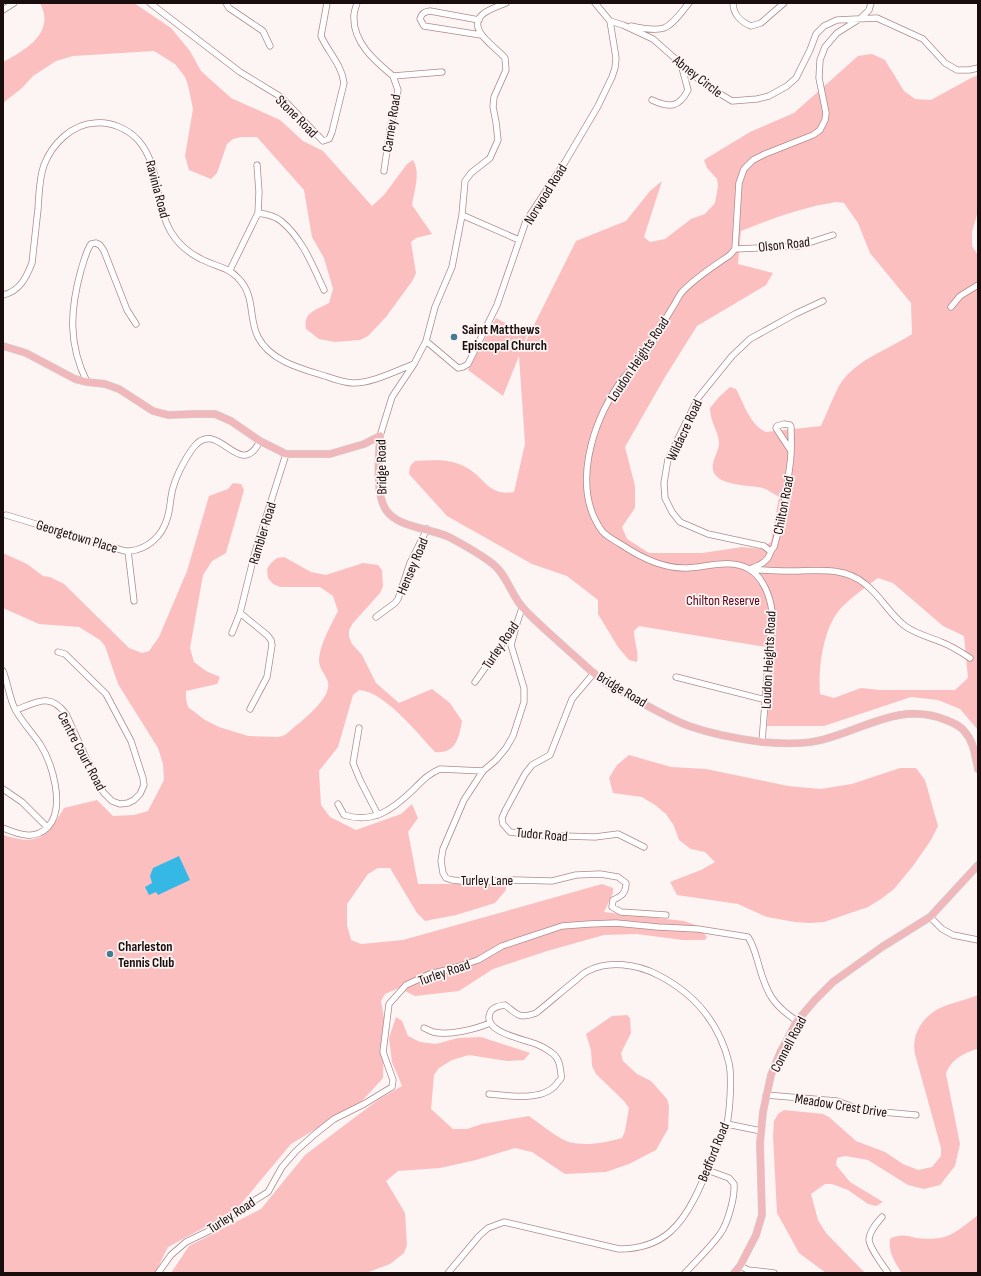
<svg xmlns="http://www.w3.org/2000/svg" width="981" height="1276" viewBox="0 0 981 1276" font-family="'Sofia Sans Condensed',sans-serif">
<rect width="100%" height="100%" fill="#fdf4f4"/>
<path fill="#fcbfc0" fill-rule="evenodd" d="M40,3H134L171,28L190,51L201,71L231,98L280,120L303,141L323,151L372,206L384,195L407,164L413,160C421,173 414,191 412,205L432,234L416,238L411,242L416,273L413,280L386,317L368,336L360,340L335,342L319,339L306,329C303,312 316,310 329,303L333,289L324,258L312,237L304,190L257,137H241L233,139L227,144L217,173L211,179L189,170L185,156L193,109L188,85L185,77L175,64L154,51L73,56L56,61L33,76L22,88L3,103V62C25,50 56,33 40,3Z
M872,54L885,60L904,91L915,99L931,100L971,78L978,75V211L972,232V246L978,255V730L960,709L938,700L911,697L824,726H767L772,648L639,626L634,631C634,642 639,651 637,662L629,660L618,647L598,614V600L567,576L532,564L447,516L409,474L410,466L415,461C433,460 453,458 469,469C486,480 489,496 514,492L525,444L519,356L503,396L468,370L496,318L527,335L522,349L576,241L626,221L650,191L662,181L644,237L650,242L665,239L691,219L705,214L715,203L718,186L717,179L707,168L704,160L750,132L794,113L858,56ZM836,202L844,203L858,223L870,253L911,303L912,334C888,350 854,360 839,386C832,399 827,413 821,426L766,432C750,425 744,404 736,389L730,387L719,397L710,408C710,421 717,429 719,441C720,451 711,460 713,470C716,486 750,485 763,488C768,490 774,494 779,497L771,542L761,549L742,547L702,553H649L627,539L622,527L635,508V486L625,447L665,377L697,326L766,285L773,273L738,264L741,231C771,219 803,207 836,202ZM878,578L893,583L943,626L964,636L968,678L955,690H880L861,688L834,698L820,694C818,668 823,626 842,607C853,596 866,587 878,578Z
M233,483L241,484L244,490L226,553L212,561L203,575L190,648L194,662L206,671L220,677L217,684L186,691V699L188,707L205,720L219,727L248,736L278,737L285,735C297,724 332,700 328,682C326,675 318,667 319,659C320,644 331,625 338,611L333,596L320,587H280L273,584L268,578L267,569L271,563L277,558L284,557L311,572L326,575L363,563L378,565L382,570L383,586L380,593L353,623L349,630V637L352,644L362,655L376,683L399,703L432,689L450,703L462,721C459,738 456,754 435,752C418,734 384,691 359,690L353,695L338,747L319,771L321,805L330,817L356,830L401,814L412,804L418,818L408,832L418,884H502L506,886V890L495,903L456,915L425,921L417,913L390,868H378L368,874L347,904V925L351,940L361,944L403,940L602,884L613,888V893L604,912L684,921L698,926L707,937L705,940H682L637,934L604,935L547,951L493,969L459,991L415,996L399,988L385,994L381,1001L384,1018L383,1078L362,1101L291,1144L235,1211L168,1247L155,1273H3V835C39,846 46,838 64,808L97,800L113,816L134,815L148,811L164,780L163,764L158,748L118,684L105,646L100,640L79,627L39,624L3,608V553L27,564L43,576L50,577L64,584L129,648L142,653L149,651L159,637L187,571L209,496L228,489Z
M629,755L671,767L706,769L788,786L820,789L852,784L900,768H916L925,780L938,826L931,840L913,866L894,889L881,899L868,907L824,922L810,923L795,922L767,917L738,904L677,895L670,882L701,870L715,862L705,852L691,849L679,840L674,826L666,814L655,805L642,797L613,793L609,778L617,765Z
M978,995V1049C965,1052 950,1060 946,1074L960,1144L955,1166L940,1185L924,1189L908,1185L868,1160L845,1156L837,1158L836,1165L850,1182L883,1202L876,1206L868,1204L848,1190L832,1184H825L811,1194L818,1220L826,1233L865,1273H826L799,1253L777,1213L773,1136L774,1121L778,1114L784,1110L823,1114L829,1117L856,1141L885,1152L903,1164L918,1170L932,1167L941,1156V1148L915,1054C911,1035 922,1017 940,1008C951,1003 966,1000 978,995Z
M627,1015L630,1018L631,1033L621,1053L623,1061L637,1074L651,1081L667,1099L669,1106L668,1129L656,1150L629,1164L606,1172L565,1174L532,1152L515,1148L476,1160L440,1168L398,1171L386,1181L405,1213L407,1245L404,1253L390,1264L366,1273H171L189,1246L261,1209L305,1155L378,1100L402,1086L392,1062L389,1038L396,1017L402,1021L408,1036L420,1042L436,1044L458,1038L481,1037L530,1053L524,1060L507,1061L469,1055L452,1060L439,1068L434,1075L431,1109L453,1129H467L482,1124L529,1116C539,1123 555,1136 566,1141C582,1147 605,1143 622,1138L625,1131L629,1108L624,1101L596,1074L592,1066L591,1050L586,1034L612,1016Z
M978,1215V1273H902C895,1263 888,1252 890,1239C900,1233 907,1236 917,1238C924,1239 933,1239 940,1238C954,1236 967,1223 978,1215Z"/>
<path fill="#36b8e7" d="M179,856L190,880L158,895L156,892L149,895L145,887L152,883L150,876L153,868Z"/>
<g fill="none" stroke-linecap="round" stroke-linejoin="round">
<defs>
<path id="minor" d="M150,3L240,72L281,97L323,141L329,139L332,132L344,83C342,65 328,52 321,36L327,3
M226,3L229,8L263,31L270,46
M357,3C356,7 354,11 354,15C352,42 375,61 393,76L442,72
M595,3L610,21L623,25L653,39L704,84L732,101L757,99L769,96L787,86L796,78L810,50L816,34L824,26L837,20L877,18L923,39L945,63L957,70H969L978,68
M733,3C733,14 741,22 751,26L761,23L784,3
M3,10L14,3
M479,20L430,11C424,12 422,13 420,19L424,26L481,35
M631,26C640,28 656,31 664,28C674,24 682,11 689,3
M652,100C669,108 679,108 688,90L681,64
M384,171L390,129L398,90L393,76
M258,213C266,214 275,216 281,221C302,238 313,266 324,290
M462,215L519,240
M735,249L799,246L833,235
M230,270L258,213L259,192L257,165
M3,295C20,291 26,278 32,263C34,245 36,227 38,209C39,195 39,179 44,165C52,144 72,124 95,123C110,121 128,129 138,140C161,166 154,203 171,232C178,244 189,253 201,259C214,266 228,267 238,278C256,296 248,318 258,337C270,361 302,369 325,376C334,379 344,383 353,383C373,383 395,371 414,364
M951,307L960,296L978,285
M426,341L458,368L463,367L468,364L497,305L526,221L565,162L598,106L612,77L615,68L616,58L610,21
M87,382C68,344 70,310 81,270C84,261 86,251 91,244L96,243L100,245L104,251L127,310L136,324
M380,436L392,397L414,364L426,341L435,307L452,267L462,215L465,181L471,173L490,158L498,140L496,122L493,107L494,97L506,70L505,58C496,47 465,29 483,14C489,9 499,6 506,3
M6,515L115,548C119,549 125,552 130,551C148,549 162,536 167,519C170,511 170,501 172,492C175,478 184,460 193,448C218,415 239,483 260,441
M128,551L134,601
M770,551L764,546L708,534L680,522L672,512L665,498L664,483L668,459L698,398L732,356L750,339L795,314L823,301
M752,568C758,566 766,562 769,556C771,552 770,551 774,547C782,520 787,492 790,464C792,452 791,439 791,427L790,425L784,424L777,426L776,428L791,451
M749,569C763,570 776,571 789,571C815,571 844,566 865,584C881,596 889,614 905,626C916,634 929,637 941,642C952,646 961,652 970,658
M240,613L267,635L271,640L272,645L267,677L250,709
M376,617L395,603L398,599L410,563L427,529
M517,623L511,645L524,688V702L513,736L506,748L496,760L483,771L464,800L443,849L441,861L443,873L446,878L452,880L471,882L516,880L552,881L576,875L600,874L618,877L626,883C626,893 622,896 613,900L612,907L621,912L666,915
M232,633L240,613L255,552L286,454
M3,671C8,683 9,697 15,709C21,721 32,732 40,744C52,763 66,807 48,827C34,841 18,834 3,828
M594,673L572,699L550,755L532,765L525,774L505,811L502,818L503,824L510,832L534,835L595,837L618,834L644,847
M676,677L766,700
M475,682L517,623L522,608
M16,710C37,702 50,692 66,714L98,784L104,793L112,801L120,804L128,803L134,800L140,794L144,785L143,778L131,741L106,694L65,654L58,652
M359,728L353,763L360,780L378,815
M762,742L772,611C770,596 763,577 749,569C729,558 705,568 684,568C661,568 640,557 622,545C616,541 607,537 602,531C571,488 592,424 619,384C626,373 637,365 645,354C654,340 662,324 671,310C675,304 678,297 682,292C696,277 714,266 730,255L735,249L739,183L744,169L753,160L765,154L813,135L820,130L825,120L826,113L819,78L820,60L825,47L837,33L861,18L869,10L871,3
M3,789L22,802L47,827
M338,804L344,815C373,824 392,810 413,790C422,781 428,774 440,769L483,771
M930,917L942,929L953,935L978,940
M424,1028C427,1029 430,1031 433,1032C449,1036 476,1029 490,1023
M766,1095L837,1101L853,1107L871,1111L916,1115
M727,1124L761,1131
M882,1217C877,1223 870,1230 869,1239C869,1248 883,1265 888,1273
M740,1266L748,1270L774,1273
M158,1273L171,1255L186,1242L219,1226L239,1210L268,1192L282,1167L296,1151L315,1134L334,1119L364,1104L392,1087L393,1080L383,1052L389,1004L406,985L430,974L454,968L478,960L502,946L562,926L589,924L616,923L658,927L698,929L748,937C754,946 756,956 759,966C767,994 773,1005 797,1021
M448,1273L479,1236L488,1228L504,1222L619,1249C638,1249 655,1245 670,1232C692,1213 705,1175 716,1149C720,1141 725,1132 727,1124C730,1109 732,1077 729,1063C719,1022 695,994 658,975C637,964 608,960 588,971C583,973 580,977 576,980C562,991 550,1002 536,1013C519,1019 518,1015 505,1005C499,1006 492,1007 490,1013C482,1032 523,1039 536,1044C541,1046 547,1049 552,1053C559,1058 560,1065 561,1074C562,1078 561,1079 558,1082C546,1102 509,1096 489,1094
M685,1273C697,1260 710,1248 720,1234C728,1223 735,1197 734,1184L729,1178L707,1170"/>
<path id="major" d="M3,346L26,353L75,379L87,382L105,384L119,389L153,411L168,415L195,414H215L231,421L260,441L286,454H330L364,444L380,436C379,456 375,494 386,510C398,528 430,528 449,537C464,545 480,554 493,564C508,576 511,596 524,609C538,624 555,638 570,652C583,663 595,676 609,685C617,690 626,693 633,698C652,708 670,719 689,726C712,734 738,739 762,742C783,744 805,745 825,739C867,728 900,702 946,720C953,723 960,725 965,732C974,742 975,756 978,769
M734,1273L740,1266L756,1235L762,1215L760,1143L763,1112L771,1075L780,1053L797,1021L815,1000L833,982L882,947L930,917L978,865"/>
</defs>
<use href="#minor" stroke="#b08a8b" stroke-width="7"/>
<use href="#major" stroke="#d6d3d3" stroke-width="8"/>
<use href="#minor" stroke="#fff" stroke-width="5.5"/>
<use href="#major" stroke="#f0b8bb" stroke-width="7"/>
</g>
<g fill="#417c94" stroke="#fdf4f4" stroke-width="1.5">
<circle cx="454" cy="337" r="4"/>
<circle cx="110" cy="954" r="4"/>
</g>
<g text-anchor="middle" stroke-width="3.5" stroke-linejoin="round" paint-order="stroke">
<g font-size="14" fill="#1a0d0d" stroke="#fdf4f4">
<text transform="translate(698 76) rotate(38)" y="5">Abney Circle</text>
<text transform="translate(297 116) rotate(45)" y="5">Stone Road</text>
<text transform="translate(391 123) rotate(-81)" y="5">Carney Road</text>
<text transform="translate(158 189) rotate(75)" y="5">Ravinia Road</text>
<text transform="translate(545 194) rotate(-58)" y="5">Norwood Road</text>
<text transform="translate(784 244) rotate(-6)" y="5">Olson Road</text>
<text transform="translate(638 359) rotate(-56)" y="5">Loudon Heights Road</text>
<text transform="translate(684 430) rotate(-65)" y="5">Wildacre Road</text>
<text transform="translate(381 467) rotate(-91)" y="5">Bridge Road</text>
<text transform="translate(783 505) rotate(-79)" y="5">Chilton Road</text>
<text transform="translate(262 533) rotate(-73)" y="5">Rambler Road</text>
<text transform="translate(77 536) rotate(17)" y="5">Georgetown Place</text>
<text transform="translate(412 566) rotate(-67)" y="5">Hensey Road</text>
<text transform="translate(500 645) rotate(-56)" y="5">Turley Road</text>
<text transform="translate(768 660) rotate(-87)" y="5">Loudon Heights Road</text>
<text transform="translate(622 689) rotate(31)" y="5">Bridge Road</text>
<text transform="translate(82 751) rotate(62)" y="5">Centre Court Road</text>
<text transform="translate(542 834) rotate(5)" y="5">Tudor Road</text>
<text x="487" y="885">Turley Lane</text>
<text transform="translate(444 972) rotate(-19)" y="5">Turley Road</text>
<text transform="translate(788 1044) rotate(-62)" y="5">Connell Road</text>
<text transform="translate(841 1105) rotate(9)" y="5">Meadow Crest Drive</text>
<text transform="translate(713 1152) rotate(-68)" y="5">Bedford Road</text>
<text transform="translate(231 1215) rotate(-33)" y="5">Turley Road</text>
</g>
<g font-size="14" font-weight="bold" fill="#1a0d0d" stroke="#fdf4f4" text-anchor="start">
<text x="462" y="334">Saint Matthews<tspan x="462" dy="16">Episcopal Church</tspan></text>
<text x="118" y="951">Charleston<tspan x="118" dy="16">Tennis Club</tspan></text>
</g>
<g font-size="14" fill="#5f0016" stroke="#fdf4f4">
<text x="723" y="605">Chilton Reserve</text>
</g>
</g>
<rect width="981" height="1276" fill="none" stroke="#1a0d0d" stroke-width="8"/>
</svg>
